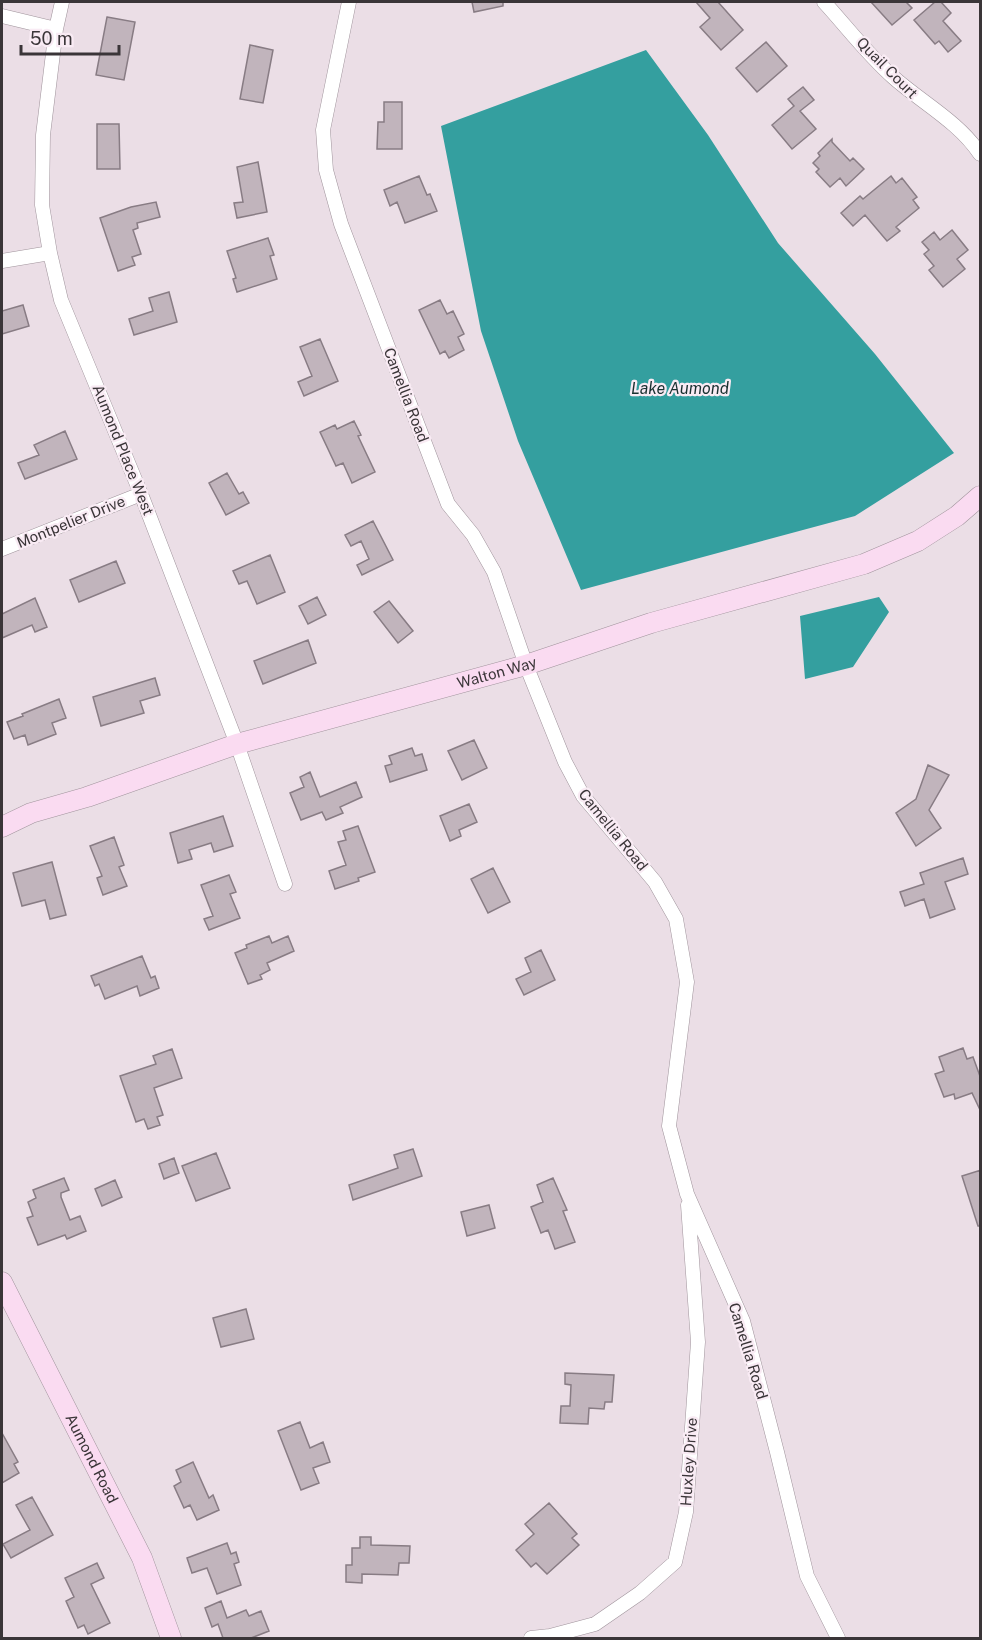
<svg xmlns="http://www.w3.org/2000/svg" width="982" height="1640" viewBox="0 0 982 1640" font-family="'Public Sans',sans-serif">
<rect width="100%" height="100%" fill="#ebdee6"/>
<path fill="#349f9f" d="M646,50L708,135L778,243L875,354L954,453L855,516L581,590L518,441L481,331L441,126Z
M879,597L889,612L853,667L805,679L800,616Z"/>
<path fill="#c1b4bc" stroke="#887c84" stroke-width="1.5" d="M472,2H503V6L474,12Z
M696,2H718L743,30L721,50L700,27L710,18Z
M871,2H906L912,8L892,25Z
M935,2H941L951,13L943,21L961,41L948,52L939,41L935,44L914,20Z
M107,17L135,22L124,80L96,75Z
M766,42L787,66L757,92L736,68Z
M250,45L273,50L263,103L240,99Z
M803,87L814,100L800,111L816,129L792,149L772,125L794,106L788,99Z
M384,102H402V149H377L378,122H384Z
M97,124H119L120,169H97Z
M832,139V142L850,161L853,158L864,169L846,186L840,178L830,187L816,172L819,169L813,163L820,156L818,153Z
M258,162L267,212L237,218L234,203L243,202L237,167Z
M419,176L427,195L430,194L437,211L405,223L397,202L390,206L384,190Z
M891,176L896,183L902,178L917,197L913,200L919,208L896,227L900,231L887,241L865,215L853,226L841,213L860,196L863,199Z
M156,202L160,217L137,223L138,228L133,230L141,254L132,257L135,265L118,271L100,218L131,207Z
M952,230L968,250L957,259L965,269L943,287L929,270L934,266L924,254L929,250L922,242L934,232L940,240Z
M268,238L274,255L270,256L277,279L237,292L233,279L236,278L227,251Z
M169,292L177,322L134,335L129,319L153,311L149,298Z
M440,300L447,314L453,311L464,334L458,337L464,350L449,358L445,351L440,354L419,310Z
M23,305L29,326L2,334V311Z
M320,339L338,381L304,396L298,382L312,376L300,347Z
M354,421L361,435L358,436L375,472L352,483L343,463L336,466L320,432L335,425L337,429Z
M65,431L77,459L25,479L18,463L39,455L34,445Z
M227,473L239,494L243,492L249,503L226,515L209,483Z
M373,521L393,560L362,575L357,565L369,559L361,541L351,546L345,535Z
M270,555L285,592L257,604L247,581L239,584L233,571Z
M116,561L125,583L79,602L70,580Z
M317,597L326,615L308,624L299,606Z
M35,598L47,627L35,632L32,625L2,638V614Z
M389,601L413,631L398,643L374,612Z
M308,640L316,663L263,684L254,661Z
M155,678L160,695L140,701L144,713L101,726L93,697Z
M59,699L66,718L52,723L56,734L28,745L25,735L14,739L7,722L23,716L22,714Z
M474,740L487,768L462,780L448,751Z
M412,748L415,756L422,754L427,770L390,782L385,766L392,764L389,756Z
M928,765L949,775L929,810L941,828L916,846L896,813L916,799Z
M310,772L320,797L356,782L362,797L340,807L343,813L326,820L322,812L301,820L290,793L304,787L300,777Z
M469,804L477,822L459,830L461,836L450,841L440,816Z
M223,816L233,846L214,852L211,843L189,850L192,859L178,863L170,833Z
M358,826L375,872L358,878L359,881L335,889L329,871L346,865L338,842L346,840L343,831Z
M114,837L124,865L119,867L127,886L103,895L97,878L102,876L90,846Z
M963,858L968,874L945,882L955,909L930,918L924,899L905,906L900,892L924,884L920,873Z
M52,862L66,915L50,919L45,900L22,906L13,873Z
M493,868L510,902L488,913L471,879Z
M229,875L236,892L230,894L240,918L209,930L204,919L213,916L201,885Z
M269,936L272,943L288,936L294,951L267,963L270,970L260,975L262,979L248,984L235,953L247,948L246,945Z
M541,950L555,980L524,995L516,979L531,972L525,958Z
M142,956L151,978L155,976L159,988L140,996L137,986L105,999L99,984L95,986L91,976Z
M963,1048L967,1059L973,1057L981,1079V1112L972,1093L955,1099L954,1094L944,1097L935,1074L944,1071L939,1057Z
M172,1049L182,1078L154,1088L163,1115L157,1117L160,1125L148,1129L144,1119L136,1122L120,1076L156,1064L153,1056Z
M413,1149L422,1176L353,1200L349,1185L398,1168L394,1155Z
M216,1153L230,1188L196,1201L182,1166Z
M174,1158L179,1173L164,1179L159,1164Z
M981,1170V1226H978L962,1176Z
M64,1178L69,1190L61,1193V1197L70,1220L80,1216L86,1231L67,1239L65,1235L38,1245L27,1218L33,1216L28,1202L36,1198L33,1190Z
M553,1178L567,1210L563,1211L575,1242L555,1249L548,1230L541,1233L531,1207L543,1202L537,1185Z
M115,1180L122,1197L102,1206L95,1189Z
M489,1205L495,1228L467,1236L461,1212Z
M246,1309L254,1339L221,1347L213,1318Z
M565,1373L614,1375L612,1402H605L604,1409L589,1408L588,1424L560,1423L561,1406H570L571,1385L565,1384Z
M300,1422L310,1448L323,1442L330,1462L313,1468L319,1483L301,1490L278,1431Z
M2,1433L18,1462L14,1464L19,1473L2,1483Z
M193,1462L209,1498L213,1495L219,1510L197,1520L190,1505L184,1508L174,1486L181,1482L176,1470Z
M32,1497L53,1535L11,1558L3,1544L30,1530L16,1505Z
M549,1503L577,1534L572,1538L579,1545L547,1574L536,1563L531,1567L516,1550L534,1534L525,1524Z
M360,1537H371V1545L410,1546L409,1563H399L398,1575L362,1574V1583L346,1582V1565H352V1548H360Z
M227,1543L231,1554L236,1552L239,1562L234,1564L241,1585L217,1594L207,1568L192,1573L187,1558Z
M97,1563L104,1578L91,1584L110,1623L88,1634L84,1625L78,1628L66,1601L74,1597L65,1578Z
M221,1601L227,1618L246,1610L249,1616L261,1611L269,1631L251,1638H223L218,1624L212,1627L205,1608Z"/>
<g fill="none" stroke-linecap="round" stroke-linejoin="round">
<defs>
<path id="street" d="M62,2L56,29L43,135L42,205L50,253L61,300L141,494L237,744L285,884
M349,2L323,130L326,170L341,224L448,504L473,535L494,572L526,665L565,762L583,796L655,882L676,919L687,982L669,1126L687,1194L743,1321L777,1452L807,1576L838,1638
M824,2C846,26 868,55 893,77C921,102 959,122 980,154
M2,16L56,29
M2,261L50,253
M2,549L141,494
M531,1638L550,1636L595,1624L640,1593L675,1562L686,1512L698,1342L688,1205"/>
<g id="secondary">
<path id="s1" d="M2,827L31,813L87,797L237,744L526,665L651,623L864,564L918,541L957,516L980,496"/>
<path id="s2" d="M2,1282L142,1558L171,1638"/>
</g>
</defs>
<use href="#street" stroke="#a0949c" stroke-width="15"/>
<use href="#secondary" stroke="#a0949c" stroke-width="21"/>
<use href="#street" stroke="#fff" stroke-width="14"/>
<use href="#secondary" stroke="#fadbf1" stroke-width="20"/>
</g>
<g text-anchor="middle" stroke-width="4.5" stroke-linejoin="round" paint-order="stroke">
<g font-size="15" fill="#3a3538" stroke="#f9ebf4">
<text transform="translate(887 68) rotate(45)" y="5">Quail Court</text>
<text transform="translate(406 395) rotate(69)" y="5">Camellia Road</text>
<text transform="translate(123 450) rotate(68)" y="5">Aumond Place West</text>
<text transform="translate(71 522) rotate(-22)" y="5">Montpelier Drive</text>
<text dy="5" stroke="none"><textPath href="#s1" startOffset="519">Walton Way</textPath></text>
<text transform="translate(613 830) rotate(51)" y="5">Camellia Road</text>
<text transform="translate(748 1351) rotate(73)" y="5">Camellia Road</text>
<text dy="5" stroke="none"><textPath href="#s2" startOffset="198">Aumond Road</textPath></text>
<text transform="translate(689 1462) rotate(-86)" y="5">Huxley Drive</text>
</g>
<g font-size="16" font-style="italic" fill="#193030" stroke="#f9ebf4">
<text x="680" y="394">Lake Aumond</text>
</g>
</g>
<rect width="982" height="1640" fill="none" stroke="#3a3538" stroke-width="6"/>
<path d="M21 45v9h98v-9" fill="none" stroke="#3a3538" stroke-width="3"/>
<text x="30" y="45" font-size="18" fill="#3a3538" stroke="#f9ebf4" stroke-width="4.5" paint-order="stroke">50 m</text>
</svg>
